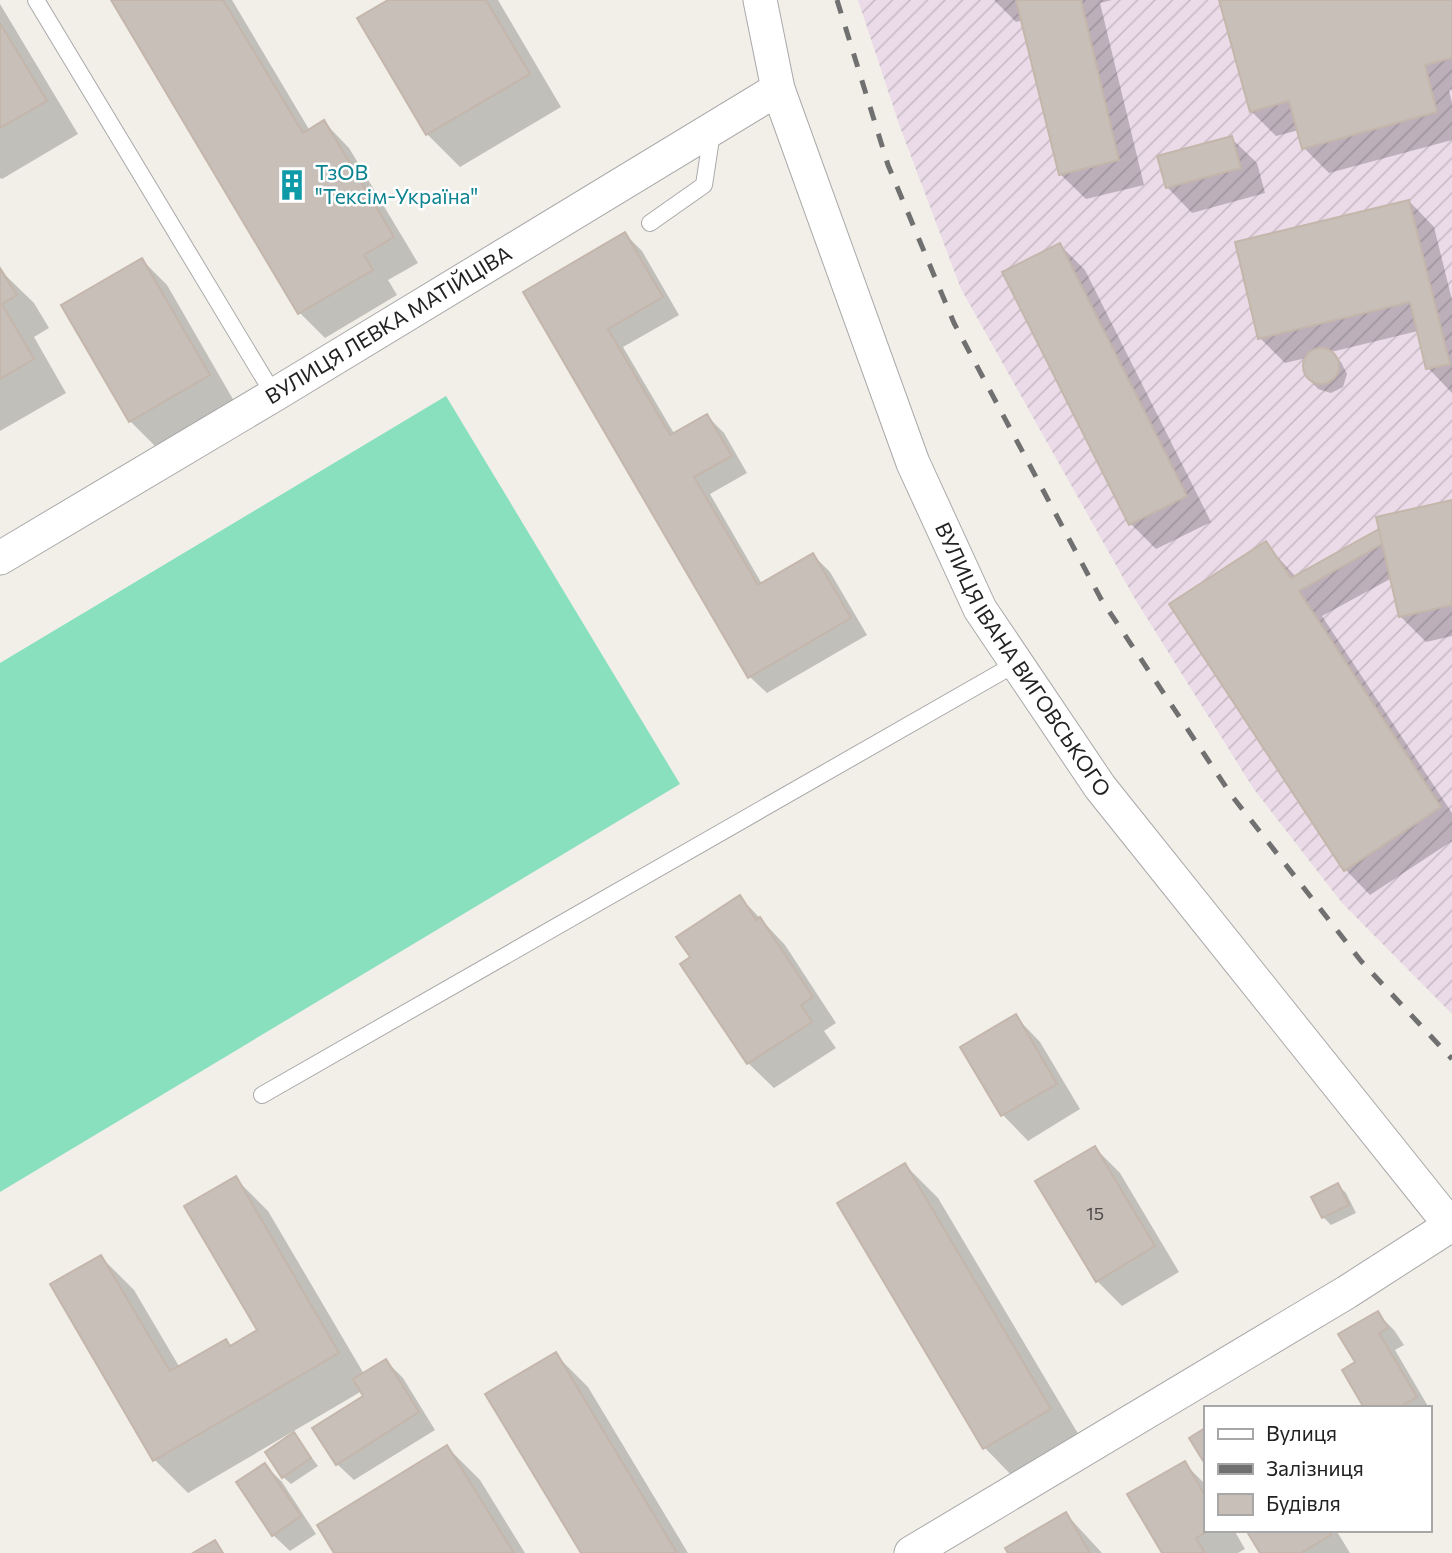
<svg xmlns="http://www.w3.org/2000/svg" width="1452" height="1553" viewBox="0 0 1452 1553" font-family="Commissioner,sans-serif">
<defs>
<pattern id="industrial-furrows" width="10" height="10" patternUnits="userSpaceOnUse" patternTransform="scale(1.75)"><rect width="10" height="10" fill="#ebdbe8"/><path d="M-1 1l2-2M0 10L10 0M9 11l2-2" fill="none" stroke="#c9bcc7"/></pattern>
</defs>
<rect width="100%" height="100%" fill="#f2efe9"/>
<path fill="url(#industrial-furrows)" d="M858,0H1452V1014L1342,903L1253,788L1135,599L961,289L900,127Z"/>
<path fill="#88e0be" d="M446,396L680,784L0,1192V663Z"/>
<path fill="#0003" d="M113,0H232L310,131L324,122L349,148L418,263L388,280L397,295L325,338L300,313Z
M392,0H498L561,107L460,167L427,134Z
M994,0H1112L1100,3L1144,185L1086,199L1060,174L1023,20L1016,22Z
M1221,0H1452V89L1449,90L1452,103V140L1329,173L1304,148L1299,130L1276,136L1251,111Z
M0,4L78,134L2,179L0,178Z
M1231,138L1257,163L1265,193L1192,213L1167,187Z
M1409,201L1434,227L1452,300V393L1428,368L1418,331L1331,352L1341,362L1347,374L1343,387L1331,393L1318,389L1310,380L1303,368L1306,358L1285,363L1260,338Z
M625,234L642,251L679,315L623,347L675,435L707,416L724,433L747,473L710,494L762,584L813,555L830,572L867,635L767,693L750,677L525,292Z
M1060,245L1085,270L1211,522L1156,549L1131,524Z
M142,260L167,285L234,401L155,446L130,421L63,306Z
M0,270L34,303L49,328L34,337L66,393L0,431Z
M1452,501V636L1426,642L1401,617L1392,578L1322,616L1452,813V841L1370,895L1345,869L1265,543L1296,577Z
M740,897L785,945L836,1023L824,1031L836,1048L774,1088L748,1063L683,964L693,958Z
M1015,1016L1040,1042L1080,1109L1028,1141L1003,1115L963,1047Z
M1095,1148L1120,1173L1179,1272L1122,1306L1097,1281Z
M905,1165L938,1198L1083,1442L1017,1481L985,1448L840,1204Z
M235,1178L268,1211L364,1374L386,1361L403,1378L435,1430L354,1480L337,1464L365,1397L362,1391L188,1493L155,1460L101,1257L134,1290L180,1368L226,1341L232,1347L260,1331Z
M1338,1185L1346,1193L1356,1213L1331,1225L1323,1217Z
M1377,1313L1394,1330L1404,1345L1395,1350L1429,1408H1366L1358,1363Z
M555,1354L588,1387L688,1553H583Z
M294,1434L318,1466L291,1484L283,1477Z
M447,1447L480,1480L525,1553H337Z
M1184,1463L1205,1484V1530H1234L1245,1549L1238,1553H1164Z
M265,1465L282,1482L316,1534L290,1551L273,1535Z
M1066,1514L1102,1553H1010Z
M1248,1530H1336L1350,1553H1262Z"/>
<path fill="#c7bfb8" stroke="#c4b6ab" stroke-width="2" d="M111,0H223L303,133L324,120L394,237L364,255L373,270L298,314Z
M388,0H486L530,74L426,135L357,18Z
M1016,0H1081L1119,160L1059,175Z
M1219,0H1452V58L1425,65L1437,112L1302,149L1289,101L1250,112Z
M0,23L47,101L0,128Z
M1232,136L1241,168L1166,188L1157,156Z
M1409,200L1450,364L1426,369L1410,302L1258,339L1235,242Z
M625,232L663,297L608,329L670,435L707,414L732,456L694,477L758,585L813,553L851,618L748,678L523,292Z
M1060,243L1187,496L1129,525L1002,272Z
M142,258L210,375L129,422L61,305Z
M0,268L17,295L2,304L34,359L0,379Z
M1303 366a18 18 0 1 1 36 0a18 18 0 1 1-36 0Z
M1452,500V605L1399,617L1376,517Z
M1379,529L1382,544L1299,591L1441,807L1344,871L1169,604L1266,541L1291,578Z
M740,895L756,920L760,917L813,997L801,1005L812,1022L747,1064L680,964L690,957L676,937Z
M1016,1014L1057,1084L1001,1116L960,1047Z
M1095,1146L1155,1246L1096,1282L1035,1181Z
M905,1163L1051,1409L983,1449L837,1203Z
M236,1176L339,1353L153,1461L50,1284L101,1255L170,1371L226,1339L230,1346L257,1330L184,1206Z
M1338,1183L1349,1205L1322,1218L1311,1197Z
M1378,1311L1388,1328L1379,1333L1417,1397L1398,1408H1364L1342,1370L1355,1362L1338,1334Z
M556,1352L677,1553H581L485,1394Z
M386,1359L419,1412L336,1465L312,1428L363,1396L353,1379Z
M1205,1428V1464L1189,1438Z
M294,1432L311,1458L282,1478L265,1452Z
M447,1445L514,1553H334L317,1525Z
M1185,1461L1205,1496V1530H1210L1196,1538L1205,1553H1162L1127,1494Z
M265,1463L301,1516L272,1536L236,1482Z
M1066,1512L1090,1553H1008L1005,1548Z
M1246,1530H1328L1331,1535L1301,1553H1260Z
M215,1540L223,1553H193Z"/>
<g fill="none" stroke-linecap="round" stroke-linejoin="round">
<defs>
<path id="service" d="M36,0L274,395
M650,223L704,185L712,132
M262,1095L1017,663"/>
<g id="minor">
<path id="s1" d="M760,0L778,89L913,463L980,609L1100,787L1452,1227"/>
<path id="s2" d="M0,558L274,395L778,89"/>
<path d="M911,1553L1347,1292L1451,1225"/>
</g>
</defs>
<use href="#service" stroke="#a9a9a9" stroke-width="18"/>
<use href="#minor" stroke="#a9a9a9" stroke-width="35"/>
<use href="#service" stroke="#fff" stroke-width="16"/>
<use href="#minor" stroke="#fff" stroke-width="33"/>
<path stroke="#707070" stroke-width="5" stroke-dasharray="14 14" stroke-linecap="butt" d="M837,0L888,165L954,323L1101,599L1232,796L1361,961L1452,1059"/>
</g>
<defs>
<symbol id="building-bare" viewBox="-9 -9 18 18"><path d="M-4-6H4V6H1V3H-1V6H-4ZM-2.5-4.3h1.7v1.8h-1.7ZM.8-4.3h1.7v1.8H.8ZM-2.5-1h1.7V.8h-1.7ZM.8-1h1.7V.8H.8Z" fill="#0f9aa8" stroke="#fff" stroke-width="2.5" paint-order="stroke"/></symbol>
</defs>
<g fill-rule="evenodd">
<use href="#building-bare" x="270" y="163" width="44" height="44"/>
</g>
<g text-anchor="middle" stroke-width="5" stroke-linejoin="round" paint-order="stroke">
<g font-size="18" fill="#4b4948">
<text x="1095" y="1220">15</text>
</g>
<g font-size="21" fill="#0d838f" stroke="#fff" text-anchor="start">
<text x="315" y="180">ТзОВ<tspan x="315" dy="24">"Тексім-Україна"</tspan></text>
</g>
<g font-size="21" fill="#222" stroke="#fff">
<text dy="7" stroke="none"><textPath href="#s2" startOffset="453">ВУЛИЦЯ ЛЕВКА МАТІЙЦІВА</textPath></text>
<text dy="7" stroke="none"><textPath href="#s1" startOffset="714">ВУЛИЦЯ ІВАНА ВИГОВСЬКОГО</textPath></text>
</g>
</g>
<rect x="1204" y="1406" width="228" height="126" fill="#ffffff" stroke="#a7a7a7" stroke-width="2"/>
<rect x="1218" y="1429" width="35" height="10" fill="#ffffff" stroke="#a7a7a7" stroke-width="2"/>
<text x="1266" y="1441" font-size="21" fill="#222222">Вулиця</text>
<rect x="1218" y="1464" width="35" height="10" fill="#707070" stroke="#a7a7a7" stroke-width="2"/>
<text x="1266" y="1476" font-size="21" fill="#222222">Залізниця</text>
<rect x="1218" y="1494" width="35" height="21" fill="#c7bfb8" stroke="#a7a7a7" stroke-width="2"/>
<text x="1266" y="1511" font-size="21" fill="#222222">Будівля</text>
</svg>
